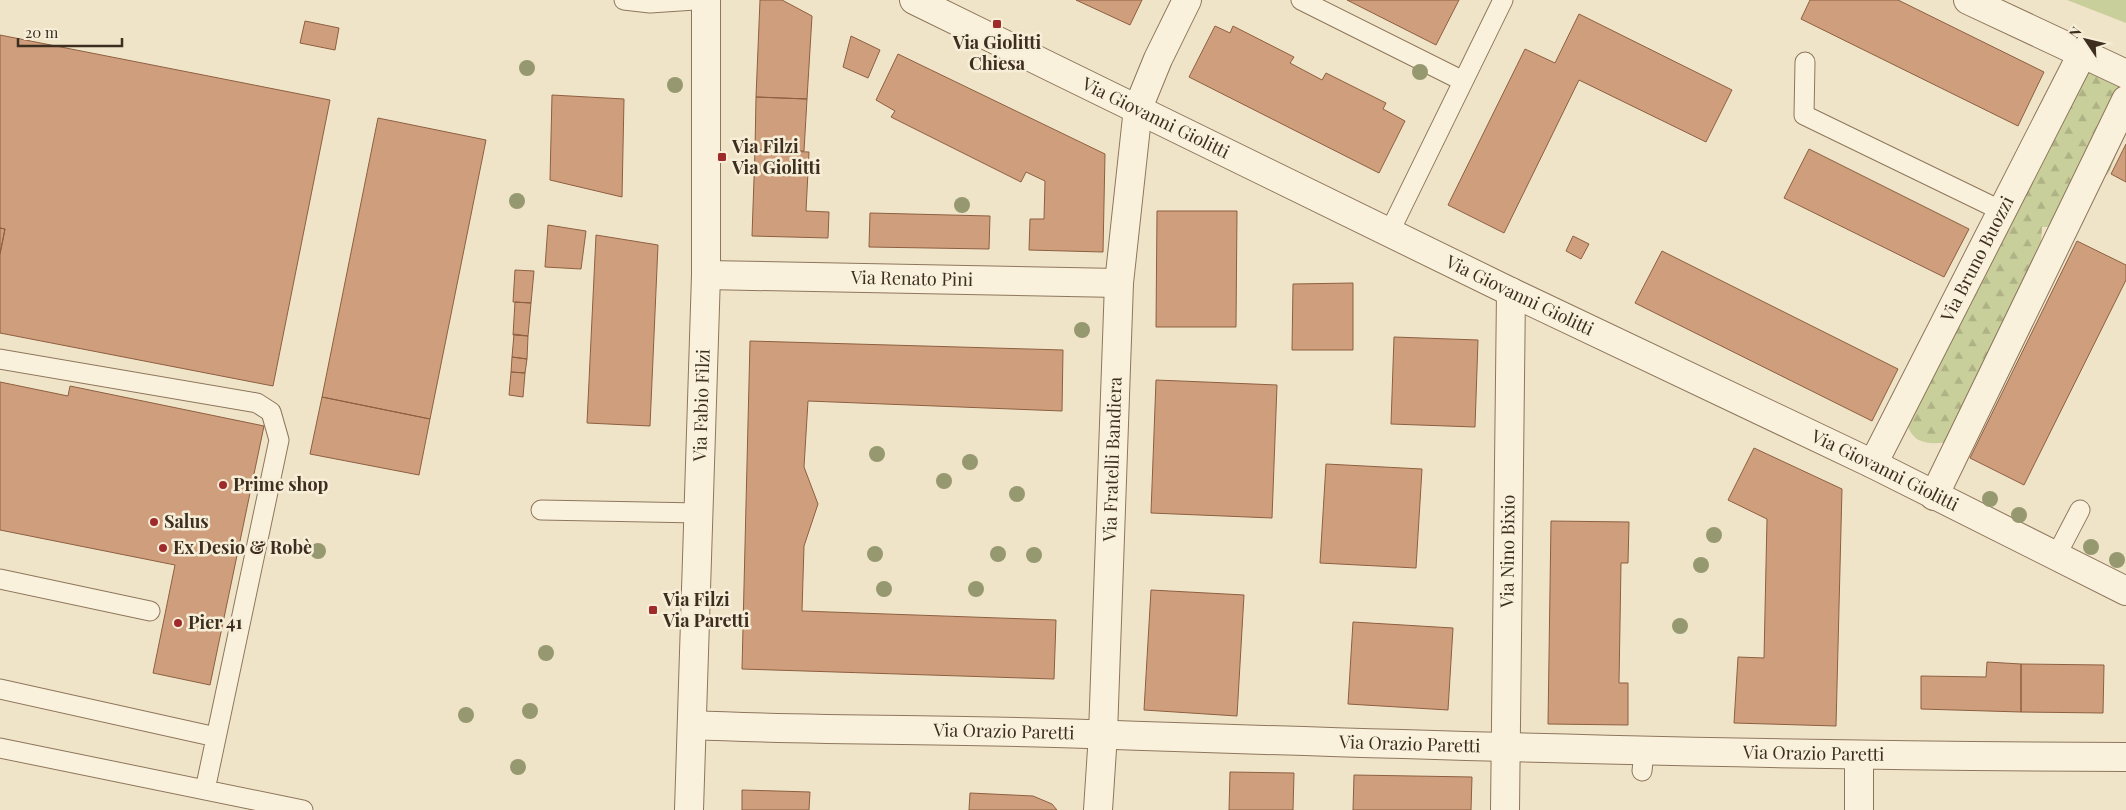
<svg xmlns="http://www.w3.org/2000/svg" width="2126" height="810" viewBox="0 0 2126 810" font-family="'Playfair Display',serif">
<defs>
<pattern id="forest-firs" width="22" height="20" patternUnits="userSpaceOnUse" patternTransform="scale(1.25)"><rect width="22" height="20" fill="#c9cf9b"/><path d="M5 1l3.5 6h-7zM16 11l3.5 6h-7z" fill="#aeb285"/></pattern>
</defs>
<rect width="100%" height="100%" fill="#f0e4c8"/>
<path fill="url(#forest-firs)" d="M2101,61L2126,72V110L2114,132L2115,158L2108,174L2092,182L2051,227H2042L2041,244L2034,266L1956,441C1936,444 1913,448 1907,423L2058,96Z"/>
<path fill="#c9cf9b" d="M2067,0H2126V23Z"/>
<path fill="#cf9f7d" stroke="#8d5f41" d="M760,0H782L812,16L807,99L756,97Z
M1076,0H1142L1130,25Z
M1347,0H1459L1436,45Z
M1810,0H1898L2044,72L2018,126L1801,19Z
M1579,14L1732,90L1706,142L1579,80L1504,233L1448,205L1525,49L1555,63Z
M305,21L339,28L335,50L300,43Z
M1215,26L1230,33L1233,26L1294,57L1290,63L1322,80L1326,73L1386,103L1383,109L1405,121L1379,173L1189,77Z
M0,35L330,100L273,386L0,333V254L5,229L0,228Z
M851,36L880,50L868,78L843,67Z
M898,54L1105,154L1103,252L1029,250L1030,219H1044L1045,181L1026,172L1021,182L891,117L895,111L876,100Z
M552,95L624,99L622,197L550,180Z
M756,97L807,99L804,151L755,150Z
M378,118L486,140L430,419L322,397Z
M2126,144V182L2111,174Z
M1809,149L1969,229L1944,277L1784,198Z
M755,150L809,152L806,211L829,212L828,238L752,236Z
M1157,211H1237L1236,327H1156Z
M870,213L990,216L989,249L869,247Z
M548,225L586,231L581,269L545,267Z
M0,228L5,229L0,254Z
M596,235L658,245L650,426L587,423Z
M1573,236L1589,244L1581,259L1566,251Z
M2077,241L2126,265V280L2024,485L1970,458Z
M1662,251L1898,369L1872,421L1635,303Z
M515,270L534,271L531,303L513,302Z
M1353,283V350H1292L1293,284Z
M515,302L531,303L528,336L513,335Z
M514,334L528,336L527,359L512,357Z
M1394,337L1478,340L1475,427L1391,424Z
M750,341L1063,350L1062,411L808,401L804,467L818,504L804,546L802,611L1056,620L1054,679L742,669Z
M512,357L527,359L525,373L511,372Z
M511,372L525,373L523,397L509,395Z
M1156,380L1277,385L1272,518L1151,513Z
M0,382L68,396L70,386L264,426L210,685L153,673L175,565L0,530Z
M322,397L430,419L419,475L310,454Z
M1754,448L1842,489L1836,726L1734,723L1738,657L1764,658L1767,519L1728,500Z
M1326,464L1422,469L1416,568L1320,563Z
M1551,521L1629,522L1628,563H1621L1619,683H1628V725L1548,724Z
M1151,590L1244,595L1237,716L1144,710Z
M1353,622L1453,628L1448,710L1348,704Z
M1987,662L2021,664V712L1921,709V676L1986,677Z
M2021,664L2104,665L2103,713L2021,712Z
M1230,772L1294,773L1293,810H1229Z
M1354,775L1472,777L1471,810H1353Z
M742,790L810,792L809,810H742Z
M970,793L1033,796L1052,804L1057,810H969Z"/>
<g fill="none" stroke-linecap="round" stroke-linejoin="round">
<defs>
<path id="service" d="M624,0L650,3L695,0
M1301,0L1463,81
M1805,62L1804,115L2002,211
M1390,231L1503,0
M0,359L257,403L271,412L279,440L205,790
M541,510L699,513
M2056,556L2080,510
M0,579L150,611
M0,689L216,737
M0,748L303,810
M1642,771L1644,752"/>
<path id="pedestrian" d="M1098,810L1103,734"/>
<g id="minor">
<path id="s1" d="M914,0L1511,292L1873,464L2126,591"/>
<path d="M1968,0L2126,74"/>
<path id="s2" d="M706,275L1119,283"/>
<path id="s3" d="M1873,464L2082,54"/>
<path d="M1934,496L2126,100"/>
<path id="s4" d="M692,725C824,731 956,729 1088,734C1434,746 1780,756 2126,757"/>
<path id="s5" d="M1103,734L1119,283L1138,108L1158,59L1187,0"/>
<path id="s6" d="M689,810L706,275V0"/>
<path id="s7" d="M1505,810L1511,292"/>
<path d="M1859,810V756"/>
</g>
</defs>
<use href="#service" stroke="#8d765c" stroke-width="21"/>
<use href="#pedestrian" stroke="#8d765c" stroke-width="30"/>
<use href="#minor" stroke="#8d765c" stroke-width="30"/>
<use href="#service" stroke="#faf1dc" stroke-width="19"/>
<use href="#pedestrian" stroke="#faf1dc" stroke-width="28"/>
<use href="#minor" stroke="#faf1dc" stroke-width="28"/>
</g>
<g fill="#96986f">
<circle cx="527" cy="68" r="8"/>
<circle cx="1420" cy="72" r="8"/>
<circle cx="675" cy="85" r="8"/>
<circle cx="517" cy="201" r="8"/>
<circle cx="962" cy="205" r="8"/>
<circle cx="1082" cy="330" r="8"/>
<circle cx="877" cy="454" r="8"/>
<circle cx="970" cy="462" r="8"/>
<circle cx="944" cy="481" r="8"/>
<circle cx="1017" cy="494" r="8"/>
<circle cx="1990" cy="499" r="8"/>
<circle cx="2019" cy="515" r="8"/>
<circle cx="1714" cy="535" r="8"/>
<circle cx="2091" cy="547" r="8"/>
<circle cx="318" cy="551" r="8"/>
<circle cx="875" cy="554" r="8"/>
<circle cx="998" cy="554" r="8"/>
<circle cx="1034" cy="555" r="8"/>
<circle cx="2117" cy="560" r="8"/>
<circle cx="1701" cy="565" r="8"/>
<circle cx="884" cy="589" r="8"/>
<circle cx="976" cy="589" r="8"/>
<circle cx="1680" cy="626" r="8"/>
<circle cx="546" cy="653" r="8"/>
<circle cx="530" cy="711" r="8"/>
<circle cx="466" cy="715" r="8"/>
<circle cx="518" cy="767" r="8"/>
</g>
<g fill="#9e2a2b" stroke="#f7eed8" stroke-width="2">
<rect x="992" y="19" width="10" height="10" rx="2.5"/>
<rect x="717" y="152" width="10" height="10" rx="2.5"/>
<circle cx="223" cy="485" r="5"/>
<circle cx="154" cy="522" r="5"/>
<circle cx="163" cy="548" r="5"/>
<rect x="648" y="605" width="10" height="10" rx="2.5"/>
<circle cx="178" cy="623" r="5"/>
</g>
<g text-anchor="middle" stroke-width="5" stroke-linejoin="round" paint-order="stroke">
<g font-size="18" font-weight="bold" fill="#3d2e20" stroke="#f7eed8" text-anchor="start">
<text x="997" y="49" text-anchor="middle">Via Giolitti<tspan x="997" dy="21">Chiesa</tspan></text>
<text x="732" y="153">Via Filzi<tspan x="732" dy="21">Via Giolitti</tspan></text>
<text x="233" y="491">Prime shop</text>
<text x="164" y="528">Salus</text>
<text x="173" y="554">Ex Desio &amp; Robè</text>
<text x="663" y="606">Via Filzi<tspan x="663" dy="21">Via Paretti</tspan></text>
<text x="188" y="629">Pier 41</text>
</g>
<g font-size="18" fill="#3d2e20" stroke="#f7eed8">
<text dy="6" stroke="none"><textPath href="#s1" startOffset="269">Via Giovanni Giolitti</textPath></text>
<text dy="6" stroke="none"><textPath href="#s3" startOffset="230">Via Bruno Buozzi</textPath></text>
<text dy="6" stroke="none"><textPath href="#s2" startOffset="206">Via Renato Pini</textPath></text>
<text dy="6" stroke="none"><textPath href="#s1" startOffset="674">Via Giovanni Giolitti</textPath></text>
<text dy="6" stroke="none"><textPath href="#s6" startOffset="405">Via Fabio Filzi</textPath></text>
<text dy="6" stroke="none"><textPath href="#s5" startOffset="275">Via Fratelli Bandiera</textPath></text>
<text dy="6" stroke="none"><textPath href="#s1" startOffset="1079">Via Giovanni Giolitti</textPath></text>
<text dy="6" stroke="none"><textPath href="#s7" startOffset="259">Via Nino Bixio</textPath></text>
<text dy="6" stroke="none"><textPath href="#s4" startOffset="312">Via Orazio Paretti</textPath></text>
<text dy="6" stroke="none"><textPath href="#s4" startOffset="718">Via Orazio Paretti</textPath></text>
<text dy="6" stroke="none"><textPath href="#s4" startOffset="1122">Via Orazio Paretti</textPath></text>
</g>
</g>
<g transform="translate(2086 40) rotate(305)" stroke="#f7eed8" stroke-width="4" paint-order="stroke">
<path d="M0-4L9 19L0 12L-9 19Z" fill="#3d2e20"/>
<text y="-8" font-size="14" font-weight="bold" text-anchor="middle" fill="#3d2e20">N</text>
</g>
<path d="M18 38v8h104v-8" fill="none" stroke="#3d2e20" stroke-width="2.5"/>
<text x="25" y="38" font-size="15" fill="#3d2e20" stroke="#f7eed8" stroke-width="4" paint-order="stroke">20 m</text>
</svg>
